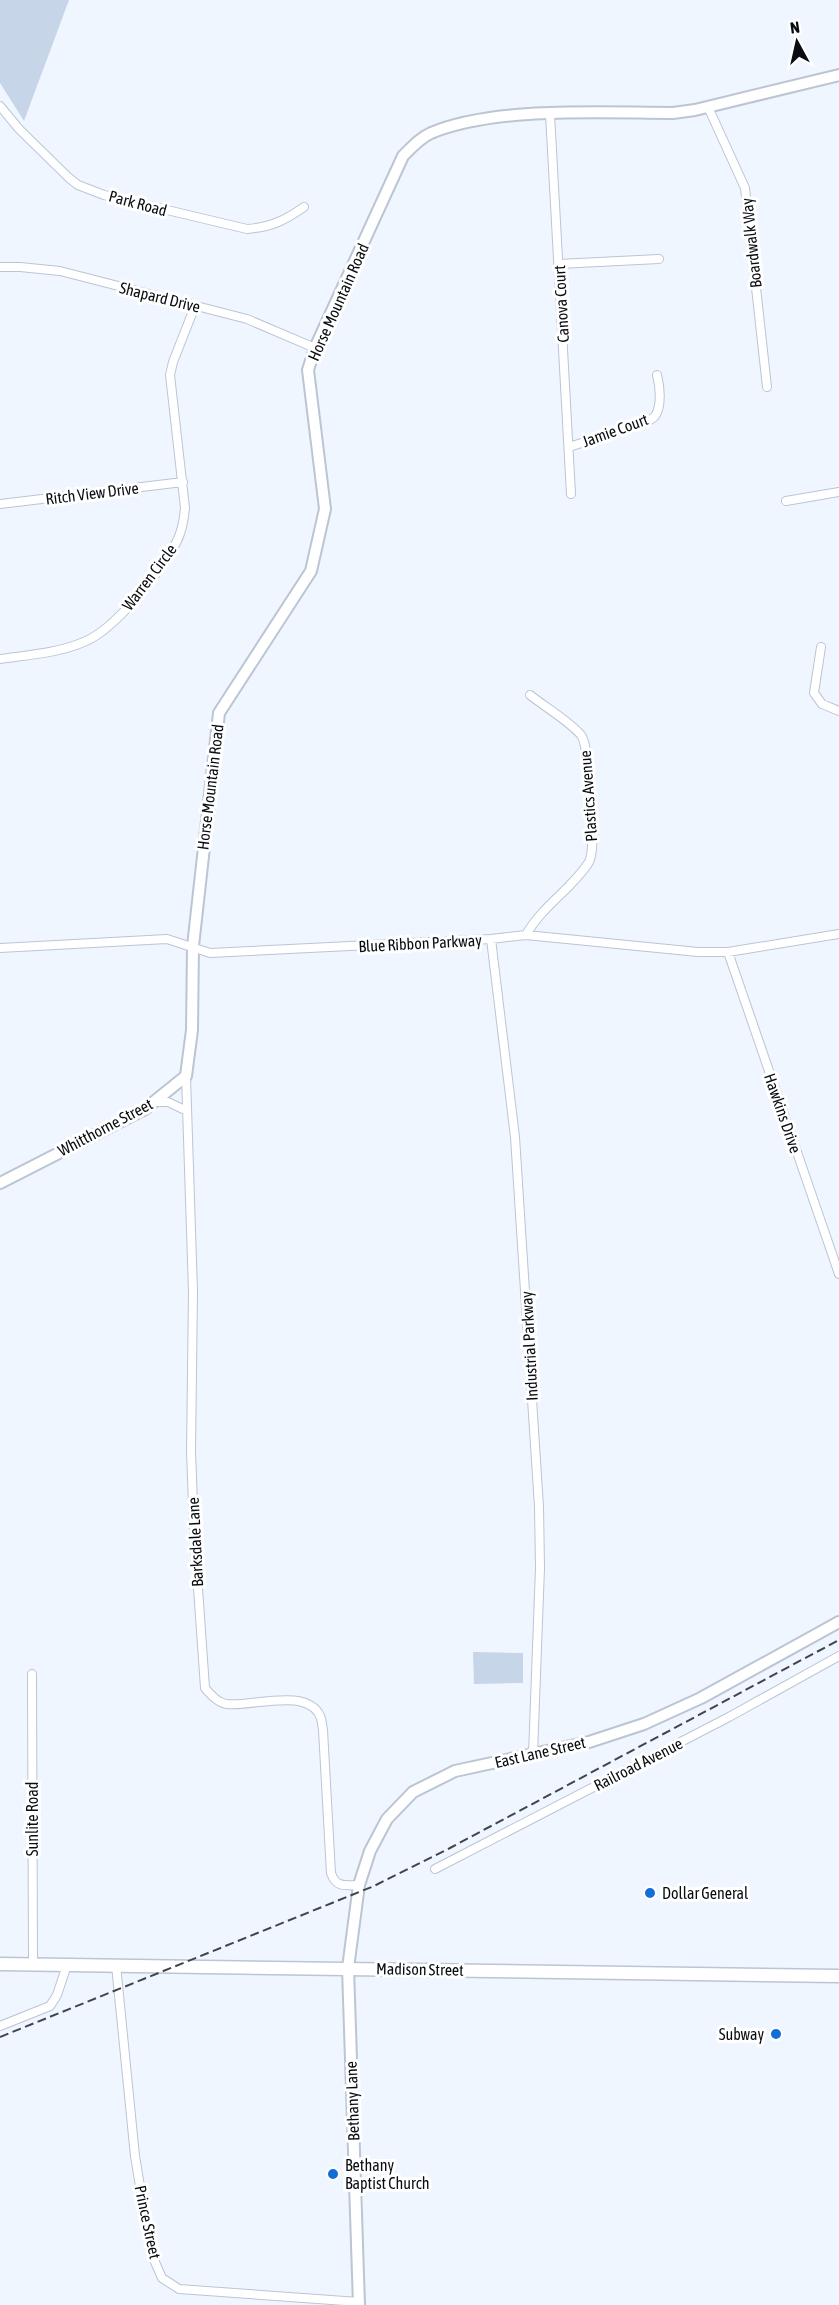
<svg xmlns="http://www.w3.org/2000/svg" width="839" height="2305" viewBox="0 0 839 2305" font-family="'Asap Condensed',sans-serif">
<rect width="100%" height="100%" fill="#f0f6ff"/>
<path fill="#c7d5e8" d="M0,0H69L24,121L0,83Z
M473,1652L523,1653V1683L474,1684Z"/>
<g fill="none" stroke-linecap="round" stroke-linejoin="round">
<defs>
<path id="minor" d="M0,106L19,129L69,178L78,185L104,195L247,229C271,227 284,221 304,207
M708,107L745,188L767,387
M550,114L571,494
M559,264L659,259
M0,267H20L60,271L247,319L315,348
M569,447L641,424C646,422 652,420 655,416C662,406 660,386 657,375
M786,501L839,492
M0,504L183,482
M821,647L814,693L822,704L839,711
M0,659C28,655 60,653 86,641C116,628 160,572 176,543C182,532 184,520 185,508L170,375L173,362L195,306
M526,935C542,906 572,889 589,862C597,848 590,747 581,735C569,721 545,707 530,695
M491,939L515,1137L539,1507L540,1568L533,1754
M0,948L167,939L210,953L491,939L526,935L698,952H728L839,934
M728,952L839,1274
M186,1076L193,1292L191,1451L194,1531L205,1688C211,1695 218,1703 227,1704C251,1707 307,1687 320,1716C322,1720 322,1725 323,1730L331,1873C336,1888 345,1885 359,1885
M155,1102H168L187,1111
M32,1674L33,1965
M435,1869L729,1717L839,1656
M116,1965L135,2156L151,2253L162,2278L179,2289L359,2302
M0,2026L50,2006L57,1995L67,1965"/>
<path id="tertiary" d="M0,1183L145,1109L186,1076L192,1030L193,946L219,713L311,571L325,509L308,370L315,348L403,156C412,147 420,138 431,133C495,106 603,113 673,113L695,110L839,75
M359,2305L348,1968L359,1885L370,1851L387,1819L413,1792L455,1771L589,1742L644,1724L701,1698L839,1622"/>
<path id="primary" d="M0,1964L839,1976"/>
</defs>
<use href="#minor" stroke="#bbc5d3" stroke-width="10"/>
<use href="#tertiary" stroke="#bbc5d3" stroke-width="14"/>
<use href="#primary" stroke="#bbc5d3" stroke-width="15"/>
<use href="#minor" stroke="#fff" stroke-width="8"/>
<use href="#tertiary" stroke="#fff" stroke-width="10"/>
<use href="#primary" stroke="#fff" stroke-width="12"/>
<path stroke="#41454b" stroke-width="2" stroke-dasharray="9 4.5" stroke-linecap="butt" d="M0,2037L374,1886L450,1848L839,1640"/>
</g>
<g fill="#146dd6" stroke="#fff" stroke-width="2">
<circle cx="650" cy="1893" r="6"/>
<circle cx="776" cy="2034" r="6"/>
<circle cx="333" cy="2174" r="6"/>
</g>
<g text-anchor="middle" stroke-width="6" stroke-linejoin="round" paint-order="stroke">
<g font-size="16" fill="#090c11" stroke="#fff">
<text transform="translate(138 203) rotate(15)" y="6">Park Road</text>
<text transform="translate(751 243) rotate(-96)" y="6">Boardwalk Way</text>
<text transform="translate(160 297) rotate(14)" y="6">Shapard Drive</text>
<text transform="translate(338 302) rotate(-66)" y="6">Horse Mountain Road</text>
<text transform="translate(561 304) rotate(-93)" y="6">Canova Court</text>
<text transform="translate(615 430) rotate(-20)" y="6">Jamie Court</text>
<text transform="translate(92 493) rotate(-7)" y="6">Ritch View Drive</text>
<text transform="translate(149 577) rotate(-53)" y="6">Warren Circle</text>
<text transform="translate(210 787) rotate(-83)" y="6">Horse Mountain Road</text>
<text transform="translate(588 796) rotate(-94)" y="6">Plastics Avenue</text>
<text transform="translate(420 943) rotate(-3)" y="6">Blue Ribbon Parkway</text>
<text transform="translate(783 1113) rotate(71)" y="6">Hawkins Drive</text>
<text transform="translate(105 1127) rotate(-28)" y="6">Whitthorne Street</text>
<text transform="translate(529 1346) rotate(-93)" y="6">Industrial Parkway</text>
<text transform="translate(195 1542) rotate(-93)" y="6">Barksdale Lane</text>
<text transform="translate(540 1752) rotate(-13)" y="6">East Lane Street</text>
<text transform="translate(638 1764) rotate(-27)" y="6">Railroad Avenue</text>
<text transform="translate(32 1819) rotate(-90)" y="6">Sunlite Road</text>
<text transform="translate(420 1969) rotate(1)" y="6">Madison Street</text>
<text transform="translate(352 2101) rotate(-92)" y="6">Bethany Lane</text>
<text transform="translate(148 2222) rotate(78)" y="6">Prince Street</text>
</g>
<g font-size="16" fill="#090c11" stroke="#fff" text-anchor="start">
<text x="662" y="1899">Dollar General</text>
<text x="764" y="2040" text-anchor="end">Subway</text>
<text x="345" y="2171">Bethany<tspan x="345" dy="18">Baptist Church</tspan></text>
</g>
</g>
<g transform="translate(797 42) rotate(352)" stroke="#ffffff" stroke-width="4.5" paint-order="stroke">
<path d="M0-4.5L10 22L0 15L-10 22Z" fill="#090c11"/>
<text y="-9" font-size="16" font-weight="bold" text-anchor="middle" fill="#090c11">N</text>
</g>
</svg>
